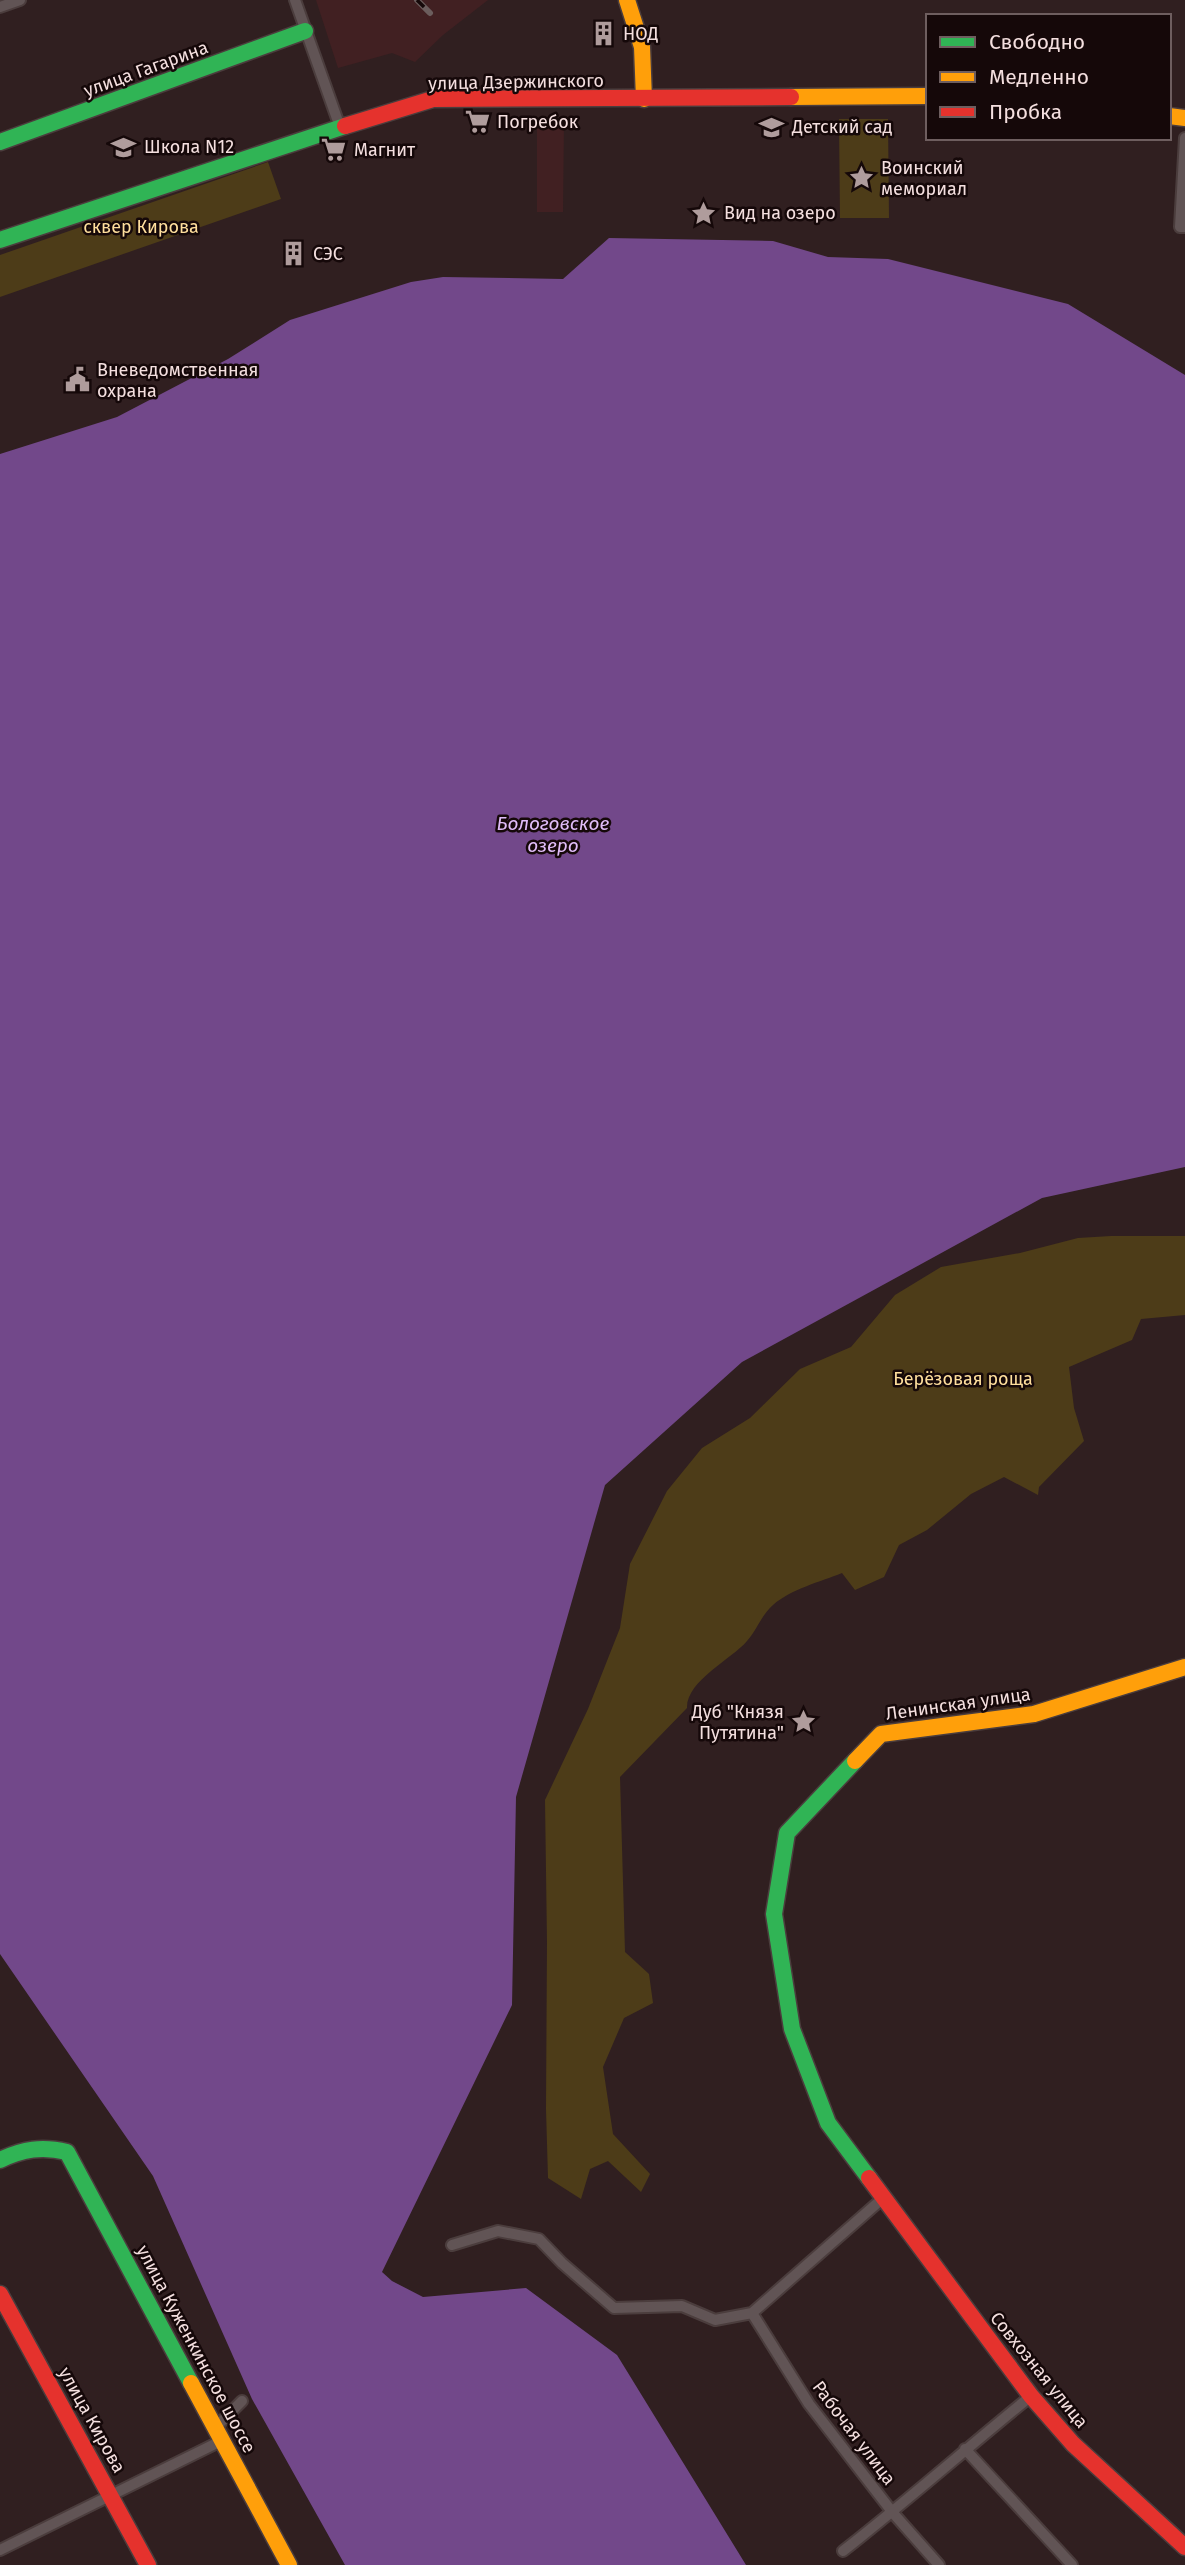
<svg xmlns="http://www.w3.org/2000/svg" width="1185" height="2565" viewBox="0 0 1185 2565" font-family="'Fira Sans',sans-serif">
<rect width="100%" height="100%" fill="#301f20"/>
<path fill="#412022" d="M316,0H488L443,35L415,62L392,53L338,68Z
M537,122H564L563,212H537Z"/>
<path fill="#4d3c18" d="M839,119H888L889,218H840Z
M268,162L281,199L0,297V255Z
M1111,1236H1185V1315L1141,1319L1132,1340L1069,1367L1074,1408L1084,1441L1039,1487L1038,1495L1004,1477L971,1494L927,1530L899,1545L884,1577L855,1590L842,1573C820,1582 791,1589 773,1605C762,1614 757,1630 747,1641C732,1659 686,1681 687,1708L620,1777L625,1952L649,1974L653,2003L624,2018L603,2067L613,2134L650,2174L641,2192L608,2161L590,2169L581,2199L548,2178L546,2109L547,1942L545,1800L588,1709L620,1628L630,1564L667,1491L702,1448L750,1418L800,1369L851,1347L895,1295L941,1267L1020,1253L1078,1238Z"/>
<path fill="#72488a" d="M609,238L773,241L828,257L888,259L1068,304L1185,375V1167L1042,1198L742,1362L605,1485L516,1797L512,2005L382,2272L392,2281L423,2297L526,2288L617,2355L746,2565H345L252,2399L153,2176L0,1954V454L117,417L228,359L290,320L411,282L443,277L563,279Z"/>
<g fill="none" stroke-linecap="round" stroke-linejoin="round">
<defs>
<path id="street" d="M295,0L340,127
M0,7L20,0
M1185,138L1180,227H1185
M452,2245L498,2231L539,2239L562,2263L614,2308L682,2306L715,2320L752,2313L882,2199
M752,2313L809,2404L893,2513L939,2565
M216,2427L242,2401
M965,2449L1072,2565
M0,2550L223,2440
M843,2551C907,2501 968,2447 1031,2396"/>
<path id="fast" d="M0,142L305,31
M0,240L345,126
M855,1761L787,1833L774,1914L792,2029L828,2123L869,2178
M0,2160C23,2149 42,2146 67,2152L191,2383"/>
<path id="slow" d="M627,0L642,47L644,99
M791,97L928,96
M1169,116L1185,118
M855,1761L881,1734L1034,1714L1185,1667
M191,2383L289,2565"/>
<path id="jam" d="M345,126L433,99L791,97
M869,2178L1031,2396L1073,2444L1185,2547
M0,2294L148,2565"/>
</defs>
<use href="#street" stroke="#4b3d3d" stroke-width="14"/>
<use href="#fast" stroke="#4b3d3d" stroke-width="19"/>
<use href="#slow" stroke="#4b3d3d" stroke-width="19"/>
<use href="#jam" stroke="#4b3d3d" stroke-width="19"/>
<use href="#street" stroke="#615455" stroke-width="10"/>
<use href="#fast" stroke="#30b455" stroke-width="16"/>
<use href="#slow" stroke="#ff9f0a" stroke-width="16"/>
<use href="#jam" stroke="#e5322d" stroke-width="16"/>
<defs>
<path id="rail" d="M417,0L430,13"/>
</defs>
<use href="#rail" stroke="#6b5d5d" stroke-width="6"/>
<use href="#rail" stroke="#150809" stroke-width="3.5" stroke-dasharray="10" stroke-linecap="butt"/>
</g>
<defs>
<symbol id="building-bare" viewBox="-9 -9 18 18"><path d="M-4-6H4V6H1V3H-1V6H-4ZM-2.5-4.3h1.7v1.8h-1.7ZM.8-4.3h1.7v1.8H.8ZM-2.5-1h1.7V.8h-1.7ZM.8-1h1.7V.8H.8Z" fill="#af9c9c" stroke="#150809" stroke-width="2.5" paint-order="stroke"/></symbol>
<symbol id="supermarket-bare" viewBox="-9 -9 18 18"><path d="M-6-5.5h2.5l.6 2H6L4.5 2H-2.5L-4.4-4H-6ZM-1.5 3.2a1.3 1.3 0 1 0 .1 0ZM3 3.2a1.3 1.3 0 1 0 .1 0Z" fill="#af9c9c" stroke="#150809" stroke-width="2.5" paint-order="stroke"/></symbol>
<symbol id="school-bare" viewBox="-9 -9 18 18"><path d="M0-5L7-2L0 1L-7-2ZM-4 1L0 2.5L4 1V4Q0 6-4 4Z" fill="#af9c9c" stroke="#150809" stroke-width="2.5" paint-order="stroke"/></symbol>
<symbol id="sight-bare" viewBox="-9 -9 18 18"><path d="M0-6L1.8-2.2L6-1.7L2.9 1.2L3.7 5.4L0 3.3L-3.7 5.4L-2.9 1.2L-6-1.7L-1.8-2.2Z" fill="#af9c9c" stroke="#150809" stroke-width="2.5" paint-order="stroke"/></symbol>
<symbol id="civic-bare" viewBox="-9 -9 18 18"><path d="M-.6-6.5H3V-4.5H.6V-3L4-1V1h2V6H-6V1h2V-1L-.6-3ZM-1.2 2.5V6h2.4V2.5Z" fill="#af9c9c" stroke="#150809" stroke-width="2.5" paint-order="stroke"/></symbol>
</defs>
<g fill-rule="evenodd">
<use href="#building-bare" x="586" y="16" width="35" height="35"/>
<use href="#supermarket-bare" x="460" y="104" width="35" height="35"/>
<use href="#school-bare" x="754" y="110" width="35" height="35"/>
<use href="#school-bare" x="106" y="130" width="35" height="35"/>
<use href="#supermarket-bare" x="316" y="132" width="35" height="35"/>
<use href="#sight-bare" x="844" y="160" width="35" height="35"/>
<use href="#sight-bare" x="686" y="196" width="35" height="35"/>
<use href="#building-bare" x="276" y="236" width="35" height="35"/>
<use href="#civic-bare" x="60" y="362" width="35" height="35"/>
<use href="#sight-bare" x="786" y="1704" width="35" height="35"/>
</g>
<g text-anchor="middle" stroke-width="5" stroke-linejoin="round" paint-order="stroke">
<g font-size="18" fill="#f4dfdf" stroke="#150809" text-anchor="start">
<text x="623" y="40">НОД</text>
<text x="497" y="128">Погребок</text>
<text x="792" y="133">Детский сад</text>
<text x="144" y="153">Школа N12</text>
<text x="354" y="156">Магнит</text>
<text x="881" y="174">Воинский<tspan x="881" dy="21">мемориал</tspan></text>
<text x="724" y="219">Вид на озеро</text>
<text x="313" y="260">СЭС</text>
<text x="97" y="376">Вневедомственная<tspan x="97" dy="21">охрана</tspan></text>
<text x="784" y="1718" text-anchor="end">Дуб "Князя<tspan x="784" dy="21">Путятина"</tspan></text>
</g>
<g font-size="18" fill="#f4dfdf" stroke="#150809">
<text transform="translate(146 69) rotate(-20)" y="6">улица Гагарина</text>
<text transform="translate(516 82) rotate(-1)" y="6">улица Дзержинского</text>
<text transform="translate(958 1704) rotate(-8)" y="6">Ленинская улица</text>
<text transform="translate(196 2349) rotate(62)" y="6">улица Куженкинское шоссе</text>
<text transform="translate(1039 2370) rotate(51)" y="6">Совхозная улица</text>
<text transform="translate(92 2420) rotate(61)" y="6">улица Кирова</text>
<text transform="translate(854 2433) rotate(53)" y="6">Рабочая улица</text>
</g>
<g font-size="18" fill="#ffdf9d" stroke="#150809">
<text x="141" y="233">сквер Кирова</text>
<text x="963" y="1385">Берёзовая роща</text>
</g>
<g font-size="19" font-style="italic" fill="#e0bcf8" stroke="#150809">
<text x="553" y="830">Бологовское<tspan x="553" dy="22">озеро</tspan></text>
</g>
</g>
<rect x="926" y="14" width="245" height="126" fill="#150809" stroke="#6e5e5f" stroke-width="2"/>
<rect x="940" y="37" width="35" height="10" fill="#30b455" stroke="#6e5e5f" stroke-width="2"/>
<text x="989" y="49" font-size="21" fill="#f4dfdf">Свободно</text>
<rect x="940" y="72" width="35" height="10" fill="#ff9f0a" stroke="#6e5e5f" stroke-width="2"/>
<text x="989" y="84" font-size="21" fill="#f4dfdf">Медленно</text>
<rect x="940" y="107" width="35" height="10" fill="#e5322d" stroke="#6e5e5f" stroke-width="2"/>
<text x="989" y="119" font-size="21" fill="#f4dfdf">Пробка</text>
</svg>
